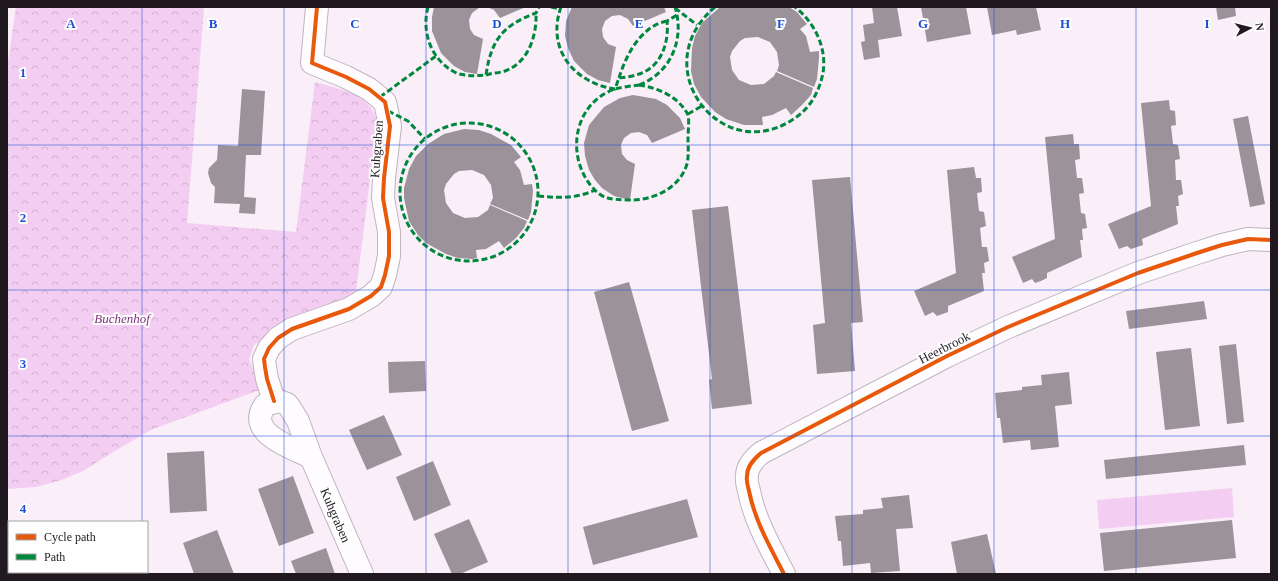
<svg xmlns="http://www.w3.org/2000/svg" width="1278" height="581" viewBox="0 0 1278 581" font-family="Georgia,serif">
<defs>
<pattern id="forest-crowns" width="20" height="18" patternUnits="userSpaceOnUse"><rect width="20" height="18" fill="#f4cef2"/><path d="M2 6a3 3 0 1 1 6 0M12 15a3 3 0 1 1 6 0" fill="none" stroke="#d1b0cf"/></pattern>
</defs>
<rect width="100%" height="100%" fill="#faeef9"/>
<path fill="url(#forest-crowns)" d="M16,7H204L187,223L296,232L315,82C339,89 373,94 377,123L355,299L271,334L254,345L249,359L254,371L265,388L151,430L113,452L85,470L62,480L36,487L7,489V68Z"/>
<path fill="#f4cef2" d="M1232,488L1234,517L1099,529L1097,500Z"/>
<path fill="#9b929a" d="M434,7H480L472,13L469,20L470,29L474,35L483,39L477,74L465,72L454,66L441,53L432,31V17Z
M487,7H526L500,18L494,10Z
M572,7H664L666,12L633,26L628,19L620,15L612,16L605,21L602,29L603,37L608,44L616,47L610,83L598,80L587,74L574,61L568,48L565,36L566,21Z
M720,7H789L797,12L807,24L800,29L806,36L810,52L819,51V58L817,79L814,87L777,71L779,65L777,52L770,42L758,37L745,38L740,41L732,51L730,57L732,70L739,80L751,85L764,84L774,76L776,72L813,88L811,95L802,105L791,115L786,108L772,115L762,117L763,125H744L726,119L715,112L701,97L694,84L691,71L692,48L695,36L702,23Z
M872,7H897L902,36L878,40L880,57L864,60L861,42L865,41L863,25L874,23Z
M921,7H966L971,34L927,42Z
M987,7H1036L1041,30L1017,35L1016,30L992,35Z
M1216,7H1235L1236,16L1218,20Z
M242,89L265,91L261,155H246L244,197L256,198L255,214L239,213L240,204L214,203L215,187L211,183L208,173L209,168L217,160L218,145L238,146Z
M633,95L656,99L667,105L680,118L685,129L652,143L647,135L639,132L631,133L624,138L621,145L622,154L627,160L635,164L630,200L614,196L602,188L595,180L589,170L585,156L584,143L589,125L604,107L620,98Z
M1169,100L1170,110L1175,111L1176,125L1171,126L1173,144L1178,145L1180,159L1175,160L1176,180H1181L1183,194L1178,196L1179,206H1176L1178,224L1142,239L1143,245L1131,249L1127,246L1119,249L1108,224L1151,206L1141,103Z
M1248,116L1265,204L1250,207L1233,119Z
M464,129L479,130L491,134L511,145L521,157L514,162L520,170L524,185L532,184L533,191L531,212L528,220L490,204L493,198L491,185L484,175L472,170L459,171L454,174L446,184L444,190L446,203L453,213L465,218L478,217L488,210L490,205L527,221L524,228L516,238L504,248L499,241L486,249L476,250L477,258L473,259L458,258L446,254L426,243L418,235L409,221L404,198V188L409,169L416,156L428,144L444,134Z
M1073,134L1074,144H1079L1080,159L1075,160L1077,178H1082L1083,185L1084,193L1079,194L1081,213L1085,214L1087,228L1082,229L1083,240H1080L1082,257L1047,273V278L1041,281L1035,283L1032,279L1023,283L1012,257L1055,239L1045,137Z
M974,167L976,178H981L982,192L977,193L979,211L984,212L986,226L980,228L982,247H987L989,261L984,263L985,273H982L984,291L948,306V312L937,316L933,312L925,316L914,291L956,273L947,170Z
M850,177L863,322L851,323L855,371L817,374L813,325L825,323L812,180Z
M728,206L752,404L712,409L709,380L712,379L692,210Z
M629,282L669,421L632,431L594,292Z
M1204,301L1207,319L1129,329L1126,311Z
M1236,344L1244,422L1227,424L1219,346Z
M1191,348L1200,426L1165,430L1156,352Z
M425,361L426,391L389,393L388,362Z
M1069,372L1072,404L1055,406L1059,447L1031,450L1030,440L1003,443L1000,418H997L995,393L1022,390V387L1042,385L1041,375Z
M384,415L402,455L367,470L349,430Z
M1244,445L1246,465L1106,479L1104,460Z
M204,451L207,511L170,513L167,453Z
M433,461L451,505L414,521L396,477Z
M293,476L314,533L279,546L258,489Z
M909,495L913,528L896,529L900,571L871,573L870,563L843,566L841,541H838L835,516L863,514V510L883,508L881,498Z
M687,499L698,537L593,565L583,527Z
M469,519L488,562L460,574H452L434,534Z
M1232,520L1236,558L1104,571L1100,533Z
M217,530L234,574H194L183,543Z
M987,534L996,574H957L951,542Z
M326,548L335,574H296L291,561Z"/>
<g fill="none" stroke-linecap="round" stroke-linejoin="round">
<defs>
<path id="minor" d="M274,401L267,379L265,367L264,359L269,348L278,338L292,329L349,309L371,296L381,287L385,275L389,256V232L383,198L384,178L390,126L385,102L369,89L346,77L312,63L317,7
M311,457C292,448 245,433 265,405L279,401L287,404L290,408L298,421L311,457L362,574
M784,574C770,547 755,521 749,491C748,487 746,481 747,476C747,466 754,459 761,453L947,356L1008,327L1138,273L1197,253L1222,245L1248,239L1271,240"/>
</defs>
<use href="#minor" stroke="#beb5bd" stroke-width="24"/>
<use href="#minor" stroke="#fefcfe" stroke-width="22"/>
<path stroke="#00873e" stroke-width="3" stroke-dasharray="6 3" stroke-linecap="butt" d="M428,7C422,29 429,54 448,68C451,70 455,73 459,74C468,76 477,76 486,75C491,40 503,25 536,13L539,7
M551,7L560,9
M561,7C546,49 574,83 615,89L619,78C627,77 636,76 644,72C663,63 669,40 667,21L677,15
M715,7C644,67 721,166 792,120C809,110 819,93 823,73C827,48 815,23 795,7
M675,8L697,25
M486,75C492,73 499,73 505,71C528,63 537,36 536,13
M619,78C626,55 641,26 667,21
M639,85C658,88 677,96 687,113C690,118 688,130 688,137C688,146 689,155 687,164C679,190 651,201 627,200C611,199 603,200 592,187C565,155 574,103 615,89C622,87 631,86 639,85Z
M639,85C671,73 685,39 675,7
M380,97L436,56
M388,111L408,121L425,139
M688,114L702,106
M400 192a69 69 0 1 1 138 0a69 69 0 1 1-138 0Z
M538,196C558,198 576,199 595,190"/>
<defs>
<path id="cycleway" d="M274,401L267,379L265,367L264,359L269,348L278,338L292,329L349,309L371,296L381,287L385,275L389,256V232L383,198L384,178L390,126L385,102L369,89L346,77L312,63L317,7
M784,574C770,547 755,521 749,491C748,487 746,481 747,476C747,466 754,459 761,453L947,356L1008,327L1138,273L1197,253L1222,245L1248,239L1271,240"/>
</defs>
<use href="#cycleway" stroke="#fefefe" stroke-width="6"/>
<use href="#cycleway" stroke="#e8590c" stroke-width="4"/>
</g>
<path fill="none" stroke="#1d4ed8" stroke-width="1" stroke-opacity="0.55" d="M142,7V522M284,7V574M426,7V574M568,7V574M710,7V574M852,7V574M994,7V574M1136,7V574M7,145H1271M7,290H1271M7,436H1271M142,572V574"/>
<g text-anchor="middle" stroke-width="4" stroke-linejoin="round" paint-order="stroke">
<g font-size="13" fill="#211920" stroke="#fefefe">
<text transform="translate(376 149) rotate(-86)" y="5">Kuhgraben</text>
<text transform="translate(944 347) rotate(-27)" y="5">Heerbrook</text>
<text transform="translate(336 515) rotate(67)" y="5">Kuhgraben</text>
</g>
<g font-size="13" font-style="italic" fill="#7c337b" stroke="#fefefe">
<text x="122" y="323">Buchenhof</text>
</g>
</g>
<g font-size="13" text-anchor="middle" font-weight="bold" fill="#1d4ed8" stroke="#fefefe" stroke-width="4" stroke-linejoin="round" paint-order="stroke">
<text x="71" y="28">A</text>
<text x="213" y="28">B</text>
<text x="355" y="28">C</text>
<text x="497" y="28">D</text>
<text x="639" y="28">E</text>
<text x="781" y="28">F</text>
<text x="923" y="28">G</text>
<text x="1065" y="28">H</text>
<text x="1207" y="28">I</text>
<text x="23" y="77">1</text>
<text x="23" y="222">2</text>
<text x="23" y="368">3</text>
<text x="23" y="513">4</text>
</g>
<rect width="1278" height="581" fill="none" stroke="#211920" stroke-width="16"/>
<rect x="8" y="521" width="140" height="52" fill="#fefefe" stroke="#a6a2a5"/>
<rect x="16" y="534" width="20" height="6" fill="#e8590c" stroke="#a6a2a5"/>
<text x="44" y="541" font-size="12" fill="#211920">Cycle path</text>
<rect x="16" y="554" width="20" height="6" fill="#00873e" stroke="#a6a2a5"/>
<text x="44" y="561" font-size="12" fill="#211920">Path</text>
<g transform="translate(1250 28) rotate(83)" stroke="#fefefe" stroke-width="3" paint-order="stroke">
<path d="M0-3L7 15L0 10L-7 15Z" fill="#211920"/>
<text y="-6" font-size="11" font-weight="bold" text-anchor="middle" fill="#211920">N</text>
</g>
</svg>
